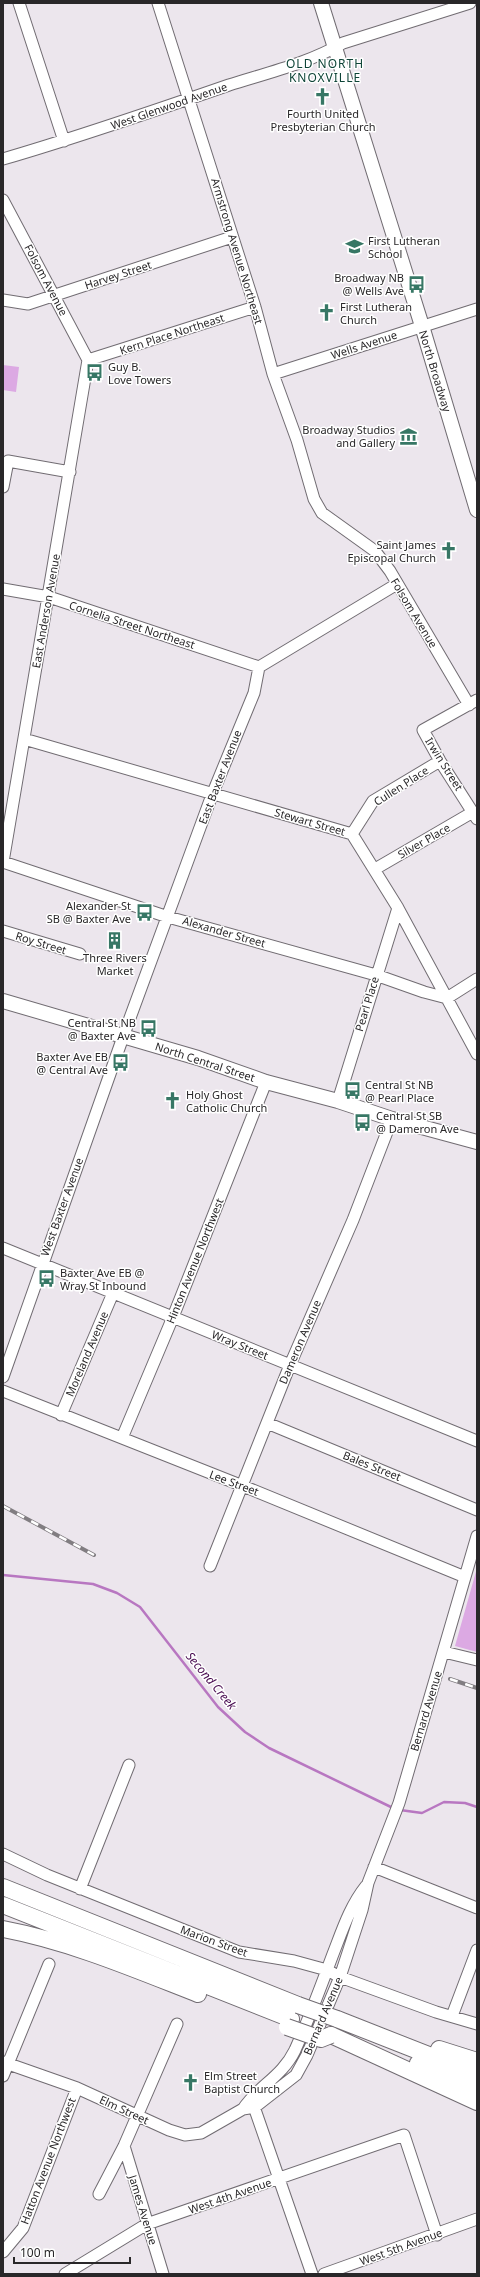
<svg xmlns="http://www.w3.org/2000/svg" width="480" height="2277" viewBox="0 0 480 2277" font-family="'Noto Sans',sans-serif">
<rect width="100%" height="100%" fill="#ece6ed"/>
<path fill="#dca9e3" d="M3,365L19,367L16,392L3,390Z
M477,1568V1652L455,1646Z"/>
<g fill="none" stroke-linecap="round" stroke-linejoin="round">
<path stroke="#b877c1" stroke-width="2.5" d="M3,1575L93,1584L117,1593L140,1607L218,1707L245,1732L269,1748L393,1808
M400,1810L422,1813L444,1802L465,1803L477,1807"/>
<defs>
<path id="minor" d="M19,3L64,141
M158,3L255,307L273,374L297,440L314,499L322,513L375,551L390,571L469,705
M3,159C79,137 154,111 229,85C267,73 309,63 343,43L470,3
M3,200L88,360
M3,300L28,304L232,237
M88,360L255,307
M273,374L477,309
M3,487L8,461L70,472
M3,589L49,597L259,667
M477,700L423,730L440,761L477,819
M24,739L352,834L398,908L477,1054
M352,834L373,801L440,761
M3,862L88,360
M3,862L168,917L376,975L424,992L447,998L477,979
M375,869L473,812
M3,931L80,954
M338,1101L398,908
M3,1248L477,1441
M3,1377L123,1037L212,795L254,693L259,667L397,584
M3,1391L243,1486L465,1577
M61,1415L113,1293
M267,1423L477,1510
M122,1438L173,1317L266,1082
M210,1566L290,1365L353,1220L392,1119
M444,1652L477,1660
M3,1854L47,1875L239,1952L294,1961L327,1970L340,1977L436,2012L477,2024
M374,1867L477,1908
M80,1889L129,1765
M452,2016L477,1950
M3,2062L77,2088L169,2130L185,2135L201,2133L243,2109L255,2107L296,2075L307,2055L340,1977L362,1910L368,1883L399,1803L477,1536
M3,2076L49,1964
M252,2101L312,2274
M243,2109C258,2086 282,2077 295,2050C309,2019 321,1986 333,1954C342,1931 350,1906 366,1886
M124,2146L163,2274
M99,2194L124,2146L177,2024
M3,2252L23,2228L77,2088
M65,2274L147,2224L404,2135L437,2235
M324,2274L477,2219"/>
<path id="major" d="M321,3L422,326L477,510
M3,1001L198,1058L266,1082L338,1101L392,1119L477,1142"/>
<path id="highway" d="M3,1887L298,2005
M3,1905L291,2019
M3,1929C71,1942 134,1969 198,1994
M337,2019L477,2074
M331,2035L477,2102
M439,2049L477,2061
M418,2063L477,2087"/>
</defs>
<use href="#minor" stroke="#716c72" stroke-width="13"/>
<use href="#major" stroke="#716c72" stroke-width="16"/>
<use href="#highway" stroke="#716c72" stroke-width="18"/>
<use href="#minor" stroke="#fff" stroke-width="11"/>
<use href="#major" stroke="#fff" stroke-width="14"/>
<use href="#highway" stroke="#fff" stroke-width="16"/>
<defs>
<path id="rail" d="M3,1506L94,1555
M450,1679L477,1688"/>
</defs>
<use href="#rail" stroke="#817d81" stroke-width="4"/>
<use href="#rail" stroke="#fff" stroke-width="2.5" stroke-dasharray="8" stroke-linecap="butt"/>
<defs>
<path id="highway-bridge" d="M298,2005L337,2019
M287,2027L321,2039L331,2035"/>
</defs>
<use href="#highway-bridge" stroke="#716c72" stroke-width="18" stroke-linecap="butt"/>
<use href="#highway-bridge" stroke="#fff" stroke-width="16"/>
</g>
<defs>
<symbol id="church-bare" viewBox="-9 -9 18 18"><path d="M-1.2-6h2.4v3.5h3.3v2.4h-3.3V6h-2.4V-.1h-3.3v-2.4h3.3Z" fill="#377765" stroke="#fff" stroke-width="2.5" paint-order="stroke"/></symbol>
<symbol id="school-bare" viewBox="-9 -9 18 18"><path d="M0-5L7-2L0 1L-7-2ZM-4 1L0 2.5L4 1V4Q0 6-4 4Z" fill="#377765" stroke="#fff" stroke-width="2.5" paint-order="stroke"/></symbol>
<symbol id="bus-bare" viewBox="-9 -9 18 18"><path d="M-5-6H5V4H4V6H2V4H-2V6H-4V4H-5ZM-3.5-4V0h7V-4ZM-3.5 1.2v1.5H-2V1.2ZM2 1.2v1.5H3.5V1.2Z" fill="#377765" stroke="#fff" stroke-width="2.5" paint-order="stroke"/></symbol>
<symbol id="museum-bare" viewBox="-9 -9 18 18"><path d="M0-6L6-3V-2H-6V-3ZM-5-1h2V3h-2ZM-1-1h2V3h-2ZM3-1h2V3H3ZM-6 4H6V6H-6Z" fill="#377765" stroke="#fff" stroke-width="2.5" paint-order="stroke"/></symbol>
<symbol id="building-bare" viewBox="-9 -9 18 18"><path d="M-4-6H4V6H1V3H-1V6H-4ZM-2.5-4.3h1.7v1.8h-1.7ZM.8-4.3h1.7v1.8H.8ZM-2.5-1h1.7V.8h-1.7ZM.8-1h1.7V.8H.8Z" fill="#377765" stroke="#fff" stroke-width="2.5" paint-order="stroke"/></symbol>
</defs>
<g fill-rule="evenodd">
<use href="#church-bare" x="310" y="84" width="25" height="25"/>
<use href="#school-bare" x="342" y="234" width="25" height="25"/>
<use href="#bus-bare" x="404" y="272" width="25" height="25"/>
<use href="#church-bare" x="314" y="300" width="25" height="25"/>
<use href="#bus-bare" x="82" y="360" width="25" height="25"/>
<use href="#museum-bare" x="396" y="424" width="25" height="25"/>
<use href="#church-bare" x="436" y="538" width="25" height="25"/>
<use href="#bus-bare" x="132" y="900" width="25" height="25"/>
<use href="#building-bare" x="102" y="928" width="25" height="25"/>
<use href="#bus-bare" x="136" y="1016" width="25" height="25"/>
<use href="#bus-bare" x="108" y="1050" width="25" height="25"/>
<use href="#bus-bare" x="340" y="1078" width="25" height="25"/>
<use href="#church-bare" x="160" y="1088" width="25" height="25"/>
<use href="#bus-bare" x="350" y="1110" width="25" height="25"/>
<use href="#bus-bare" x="34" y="1266" width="25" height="25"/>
<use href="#church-bare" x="178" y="2070" width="25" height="25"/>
</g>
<g text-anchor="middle" stroke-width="3" stroke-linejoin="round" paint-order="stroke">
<g font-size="11" fill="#292729" stroke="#fff">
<text transform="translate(169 106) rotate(-19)" y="4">West Glenwood Avenue</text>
<text transform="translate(237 251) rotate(73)" y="4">Armstrong Avenue Northeast</text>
<text transform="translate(118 275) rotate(-18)" y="4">Harvey Street</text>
<text transform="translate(46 280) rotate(62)" y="4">Folsom Avenue</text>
<text transform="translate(172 334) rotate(-18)" y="4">Kern Place Northeast</text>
<text transform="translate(364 345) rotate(-18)" y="4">Wells Avenue</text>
<text transform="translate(435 371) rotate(73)" y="4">North Broadway</text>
<text transform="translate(46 611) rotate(-80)" y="4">East Anderson Avenue</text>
<text transform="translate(414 613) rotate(59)" y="4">Folsom Avenue</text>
<text transform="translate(132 625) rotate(18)" y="4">Cornelia Street Northeast</text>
<text transform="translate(444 764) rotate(58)" y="4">Irwin Street</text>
<text transform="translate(220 777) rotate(-69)" y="4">East Baxter Avenue</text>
<text transform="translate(401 786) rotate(-33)" y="4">Cullen Place</text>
<text transform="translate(310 822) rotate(16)" y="4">Stewart Street</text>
<text transform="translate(424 841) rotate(-30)" y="4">Silver Place</text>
<text transform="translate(224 932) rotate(16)" y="4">Alexander Street</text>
<text transform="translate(41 943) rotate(17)" y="4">Roy Street</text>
<text transform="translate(367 1004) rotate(-73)" y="4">Pearl Place</text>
<text transform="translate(205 1062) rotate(18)" y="4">North Central Street</text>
<text transform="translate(62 1207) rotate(-70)" y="4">West Baxter Avenue</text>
<text transform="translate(195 1261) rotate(-68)" y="4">Hinton Avenue Northwest</text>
<text transform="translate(300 1342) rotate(-67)" y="4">Dameron Avenue</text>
<text transform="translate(240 1345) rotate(22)" y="4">Wray Street</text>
<text transform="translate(87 1354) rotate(-67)" y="4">Moreland Avenue</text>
<text transform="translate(372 1466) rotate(22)" y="4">Bales Street</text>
<text transform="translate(234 1483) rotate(21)" y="4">Lee Street</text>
<text transform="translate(426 1711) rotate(-73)" y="4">Bernard Avenue</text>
<text transform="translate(214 1941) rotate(20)" y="4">Marion Street</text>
<text transform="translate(323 2016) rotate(-67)" y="4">Bernard Avenue</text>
<text transform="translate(124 2110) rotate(25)" y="4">Elm Street</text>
<text transform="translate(48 2161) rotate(-69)" y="4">Hatton Avenue Northwest</text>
<text transform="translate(230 2196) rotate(-19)" y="4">West 4th Avenue</text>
<text transform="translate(143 2210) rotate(73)" y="4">James Avenue</text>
<text transform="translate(401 2247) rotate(-20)" y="4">West 5th Avenue</text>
</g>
<g font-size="11" fill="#292729" stroke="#fff" text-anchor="start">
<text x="323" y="118" text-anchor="middle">Fourth United<tspan x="323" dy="13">Presbyterian Church</tspan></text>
<text x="368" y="245">First Lutheran<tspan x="368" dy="13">School</tspan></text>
<text x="404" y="282" text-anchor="end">Broadway NB<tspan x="404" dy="13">@ Wells Ave</tspan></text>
<text x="340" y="311">First Lutheran<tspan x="340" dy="13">Church</tspan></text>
<text x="108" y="371">Guy B.<tspan x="108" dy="13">Love Towers</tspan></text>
<text x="395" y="434" text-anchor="end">Broadway Studios<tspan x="395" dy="13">and Gallery</tspan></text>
<text x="436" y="549" text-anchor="end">Saint James<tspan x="436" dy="13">Episcopal Church</tspan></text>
<text x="131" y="910" text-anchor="end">Alexander St<tspan x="131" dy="13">SB @ Baxter Ave</tspan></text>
<text x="115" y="962" text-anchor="middle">Three Rivers<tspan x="115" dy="13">Market</tspan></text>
<text x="136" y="1027" text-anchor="end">Central St NB<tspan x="136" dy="13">@ Baxter Ave</tspan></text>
<text x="108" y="1061" text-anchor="end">Baxter Ave EB<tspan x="108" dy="13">@ Central Ave</tspan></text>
<text x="365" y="1089">Central St NB<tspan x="365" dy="13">@ Pearl Place</tspan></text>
<text x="186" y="1099">Holy Ghost<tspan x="186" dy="13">Catholic Church</tspan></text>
<text x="376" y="1120">Central St SB<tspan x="376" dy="13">@ Dameron Ave</tspan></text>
<text x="60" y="1277">Baxter Ave EB @<tspan x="60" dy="13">Wray St Inbound</tspan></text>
<text x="204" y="2080">Elm Street<tspan x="204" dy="13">Baptist Church</tspan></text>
</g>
<g font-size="12" letter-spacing="1" fill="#0e4437" stroke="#fff">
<text x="325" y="68">OLD NORTH<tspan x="325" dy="14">KNOXVILLE</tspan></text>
</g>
<g font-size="12" font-style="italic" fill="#470a4f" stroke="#fff">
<text transform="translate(211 1681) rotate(50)" y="4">Second Creek</text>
</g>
</g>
<rect width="480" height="2277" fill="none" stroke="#292729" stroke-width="8"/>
<path d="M14 2257v6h116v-6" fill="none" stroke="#292729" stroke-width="2"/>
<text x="20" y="2257" font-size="12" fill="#292729" stroke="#ffffff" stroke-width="3" paint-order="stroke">100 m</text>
</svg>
